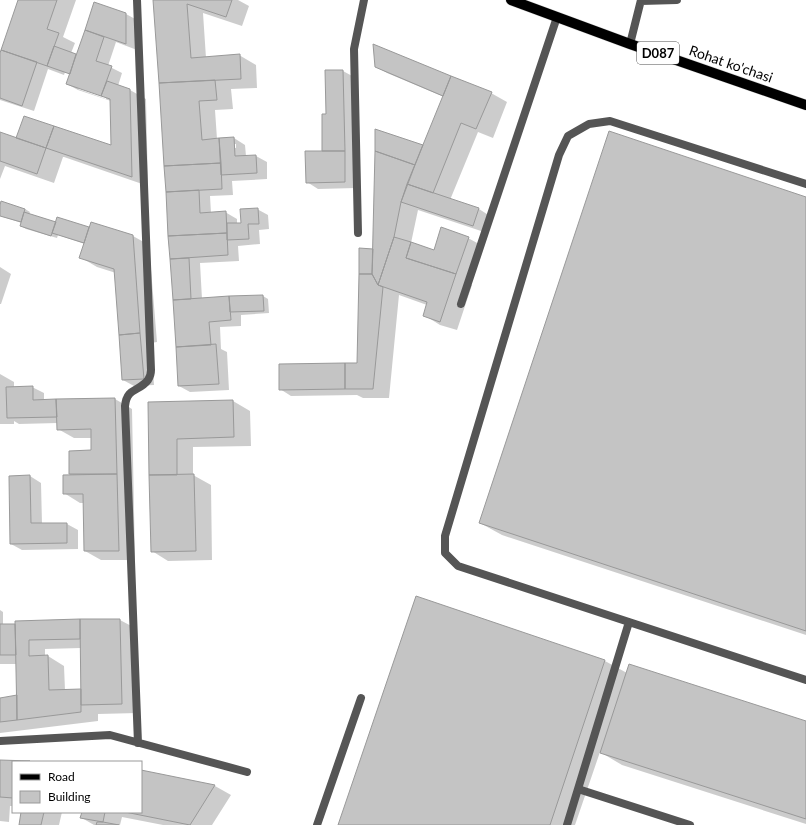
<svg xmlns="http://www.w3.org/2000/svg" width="806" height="825" viewBox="0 0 806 825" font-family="Lato,sans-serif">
<rect width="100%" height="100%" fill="#fff"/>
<path fill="#0003" fill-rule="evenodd" d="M19,0H76L63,37L75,43L71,53L77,55L95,3L126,14L137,20V50L116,42L108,66L122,73L118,86L130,90L146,99L148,186L64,157H63L54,183L5,166L0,179V133L17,139L112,147L111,101L78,90L67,84L70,74L65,72L64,75L48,69L34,111L0,100V56ZM78,87L106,97V99L78,89Z
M155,0H238L249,6L242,26L203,13L206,58L239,55L256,65L257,88L231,89L233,109L215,110L217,139L234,138L245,145L246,156H256L267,162V179L232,181L233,195L210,196L211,213L225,212L237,219V224H242L257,209L268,215L269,229L259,230L260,244L238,246L239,261L200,263L202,299L263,296L268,299L269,313L241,315V326L220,327L221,349L227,352L229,390L190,392L179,386ZM234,144H236V148H234Z
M376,67L491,93L507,102L493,138L478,132L450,200L479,209L490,216L484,232L418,210L411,243L434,251L468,238L479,244L467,282L472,285L457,330L440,325L424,315L427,305L399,295L389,398H363L357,395L291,396L280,389L358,364L374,250L376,130L424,146L444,97L387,73Z
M343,71L354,77L356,188L318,189L307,182L323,152L327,115Z
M806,198V635L502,535L480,523Z
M0,208L25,209L30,212L29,214L57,223L133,236L149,245L157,342L151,343L154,385L134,386L123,380L116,273L97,267L80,257L85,244L58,235L57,238L26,229L21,226L22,223L3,217L0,215Z
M0,267L11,274L1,304H0Z
M0,374L14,382V387H32L44,393V401L115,399L132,409L135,560H101L85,551L84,503H80L64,493L70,475V452L92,451V438H74L58,429V423L19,424L14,421V424H0Z
M233,401L250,411L251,446L193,447V475L211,485L212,560L168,561L152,551L149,403Z
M30,476L41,483L42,524H67L78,530V549L22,550L11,544Z
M416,597L605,661L627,673L806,722V824L622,765L600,752L575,825H339Z
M0,610L3,612V625H16V622L120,620L137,629L138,713L98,714V721L0,733V699L18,696L17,664H0ZM81,648L82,690H65L64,666L48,656H45V649Z
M0,761L20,762H13V806H10L9,822L0,821Z
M141,771L215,786L231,795L212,825H163L122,817L120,825H94L82,818V813L62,812L59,825H20L22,812H141Z"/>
<path fill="#c4c4c4" stroke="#999" d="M18,0H57L47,29L59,33L47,66L1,50Z
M153,0H232L226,17L187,4L191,58L240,54L241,79L159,83Z
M94,2L126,13V44L85,30Z
M85,30L104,37L96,61L112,66L101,96L66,84Z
M373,44L451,76L443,96L375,67Z
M54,46L76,54L70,74L47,66Z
M1,50L37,62L22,106L0,98V53Z
M325,70H343L345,151H322V114H326Z
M451,76L492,92L476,129L461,123L433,193L407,184Z
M215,80L217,100L199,101L202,140L219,138L221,163L164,166L159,83Z
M107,81L130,89L132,177L46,148L54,126L111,145L110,99L101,96Z
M24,116L54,126L46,148L16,138Z
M375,129L423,145L415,165L375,151Z
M609,131L806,197V631L479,523Z
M0,132L46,148L37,174L0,161Z
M234,137L235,156L256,155L257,173L221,175L219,138Z
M305,151H345V182L306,183Z
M375,151L415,165L401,202L394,237L378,285L372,274Z
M221,163L222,189L166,192L164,166Z
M407,184L479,208L473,226L401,202Z
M199,190L200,213L226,211L227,233L168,236L166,192Z
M1,201L25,209L21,222L0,216V205Z
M258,208L259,224H248L249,239L227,240V223H241L240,209Z
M24,212L56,222L51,236L20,226Z
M57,217L89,227L84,243L52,233Z
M91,222L133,235L140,333L119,335L114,269L79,258Z
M441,227L469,237L456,274L406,258L411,242L434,250Z
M227,233L228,255L170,259L168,236Z
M394,237L411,242L406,258L456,274L440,322L423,316L427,302L378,285Z
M359,248L373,249L372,274H359Z
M189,258L191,299L173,300L170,259Z
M359,274H372L378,285L383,287L373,389H345V363H357Z
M263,295L264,311L230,312L229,296Z
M229,296L231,320L209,322L211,345L176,347L173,300Z
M140,333L144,379L122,380L119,335Z
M216,344L219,384L178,386L176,347Z
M345,363V389L279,390V364Z
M33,386V400L56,399L57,417L7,418L6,387Z
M115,398L117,474H69V451L91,450V429L57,430L56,399Z
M233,400L234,437L177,439V475H149L148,402Z
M117,474L119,551H84L83,494H63V475Z
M194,474L196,551L151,552L149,475Z
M30,475L31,523H67V543L10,544L9,476Z
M416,596L605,660L550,825H338Z
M80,619H120L122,704L81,705Z
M80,619V639L29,640V656L48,655L49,690L81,689V712L17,720L15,621Z
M0,624H15L16,655H0Z
M629,664L806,721V819L600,753Z
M17,695V720L0,722V698Z
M0,760L30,761L13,762V798L0,797Z
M141,770L215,785L190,825L125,812H141Z
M21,812H44L41,825H19Z
M82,812H105L103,822L80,818Z
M97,822H103L119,825H96Z"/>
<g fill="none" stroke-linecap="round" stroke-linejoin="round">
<defs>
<path id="primary" d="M511,0L630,44L806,105"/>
</defs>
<use href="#primary" stroke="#dbdbdb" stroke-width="11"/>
<path stroke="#555" stroke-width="8" d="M806,184L610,121L589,124L568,136L559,155L445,536V553L458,566L806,680
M461,304L557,17
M578,789L690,825
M317,825L361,698
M567,825L629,622"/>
<path stroke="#555" stroke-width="8" d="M137,0L151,370C151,374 150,377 148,380C139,392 127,387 125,406L138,743
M641,1L677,0
M630,44L641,0
M358,233L354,49L364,0
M0,741L110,735L247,772"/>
<use href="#primary" stroke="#000" stroke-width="10"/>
</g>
<g text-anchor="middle" stroke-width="3.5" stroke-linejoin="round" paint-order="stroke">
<rect fill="#fff" stroke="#4c4c4c" stroke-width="1" x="637" y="42" width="42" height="22" rx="3"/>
<g font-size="13" font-weight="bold" fill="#000">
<text x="658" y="58">D087</text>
</g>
<g font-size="14" fill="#000" stroke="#fff">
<text transform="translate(731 64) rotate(19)" y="5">Rohat ko'chasi</text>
</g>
</g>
<rect x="12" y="761" width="130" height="52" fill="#ffffff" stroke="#999999"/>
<rect x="20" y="774" width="20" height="6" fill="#000000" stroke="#999999"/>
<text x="48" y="781" font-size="12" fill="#000000">Road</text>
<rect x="20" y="791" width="20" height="12" fill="#c4c4c4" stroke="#999999"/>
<text x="48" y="801" font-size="12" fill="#000000">Building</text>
</svg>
